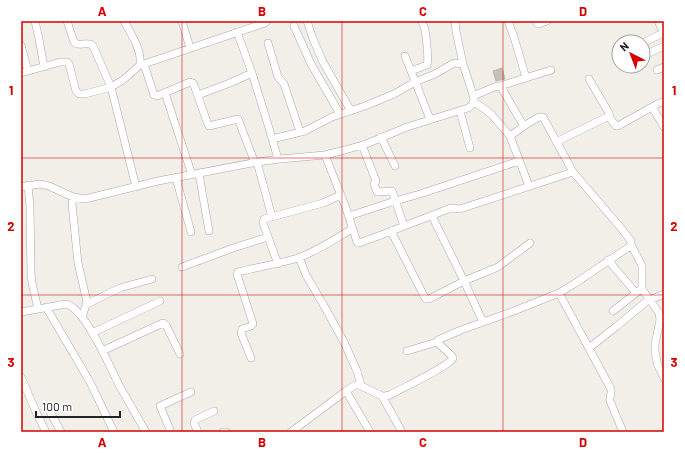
<svg xmlns="http://www.w3.org/2000/svg" width="685" height="453" viewBox="0 0 685 453" font-family="Barlow,sans-serif">
<rect width="100%" height="100%" fill="#f2efe9"/>
<path fill="#c7bfb8" stroke="#c4b6ab" d="M502,68L505,79L496,81L493,71Z"/>
<g fill="none" stroke-linecap="round" stroke-linejoin="round">
<defs>
<path id="minor" d="M35,21L39,39L44,67
M124,21C131,34 142,50 140,65L123,80L111,87L136,187
M182,21L190,48
M307,21L313,39L323,62L351,111
M508,21L514,37L526,78
M536,21L537,23L539,24L547,21
M658,21L664,34
M294,26L311,64L340,114
M237,32L252,73L269,128L278,159
M268,43L278,77L284,84L300,132
M643,43L663,33
M21,45L28,71
M405,56L430,119
M643,56L664,46
M144,64L154,95L157,96L190,82L193,83L194,85L207,122L209,126L238,119L255,163
M141,65L265,23L267,21
M657,70L664,67
M411,71L427,65C429,60 426,32 424,27C423,25 422,23 422,21
M21,73L60,62H67L69,64L76,91L79,94H85L111,87L93,46C87,40 79,48 74,42L67,21
M589,79L609,113L610,118
M500,86L551,70
M165,93L192,175
M198,95L230,83L252,73
M474,102L486,110L492,115L510,136L529,186
M652,107L664,127
M460,111L470,148
M510,136L527,124
M381,137L395,166
M272,139L305,131L332,117L365,106L394,94L415,82L435,74L454,63L463,64
M556,142L607,117H609L616,126H618L659,103L664,102
M362,145L376,181L374,184L377,192L392,191L404,226
M325,155L346,208L357,242L359,243L381,235L451,208L460,209L573,172
M257,162L272,217
M199,174L209,231
M176,178L191,232
M28,185L30,206L31,273L32,283L38,309
M21,187L40,184L49,186L73,197L85,199L158,181L257,162L280,159L325,155L345,150L366,144L407,127L468,108C472,106 474,103 474,98L463,64L456,31L455,21
M73,197L72,204L78,263L87,302L82,317
M395,201L420,194L519,161
M349,216L395,201
M432,216L464,281L483,322
M391,231L424,296L426,299H429L464,281L498,267L530,243
M631,244L642,266V289L659,313L660,320L655,344V352L658,366L664,378
M299,257L306,275L323,304L344,342L357,371L361,385
M608,260L636,293
M278,264L263,223L264,219L323,203L341,195
M182,267L233,248L268,237
M559,293L611,389C612,394 609,397 610,401L623,432
M87,304L120,288L152,279
M46,307L90,382L114,432
M613,311L640,290
M21,312L66,304C85,308 111,369 120,387C129,402 137,417 146,432
M92,333L160,301
M589,348L617,326L647,301L664,294
M102,351L163,323L166,325L180,354
M407,351L437,342
M251,358L241,333L242,329L251,326L253,324L237,274L238,272C258,267 278,264 298,258C317,251 335,239 352,229
M21,377L36,412L46,432
M346,391L370,432
M382,396L402,432
M48,408L61,432
M171,432L160,406L191,392
M198,432L194,423L195,420L214,411
M223,432H226
M291,432L346,391L355,385H359L382,396H385L390,395C402,388 448,367 453,358L452,356L438,343V340L461,330L514,311L559,293L574,284L629,247L631,244V241L621,228L573,172L543,117H539L527,124L525,125L522,123L501,87L497,86L473,96"/>
</defs>
<use href="#minor" stroke="#a9a9a9" stroke-width="8"/>
<use href="#minor" stroke="#fff" stroke-width="7"/>
</g>
<path fill="none" stroke="#d40000" stroke-width="1" stroke-opacity="0.55" d="M182,21V432M342,21V432M503,21V432M21,158H664M21,295H664"/>
<rect width="685" height="453" fill="none" stroke="#ffffff" stroke-width="44"/>
<g transform="translate(631 54) rotate(318)"><circle r="19" fill="#ffffff" stroke="#a7a7a7"/>
<path d="M0-3L7 15L0 10L-7 15Z" fill="#d40000"/>
<text y="-6" font-size="11" font-weight="bold" text-anchor="middle" fill="#222222">N</text>
</g>
<path d="M36 411v6h84v-6" fill="none" stroke="#222222" stroke-width="2"/>
<text x="42" y="411" font-size="12" fill="#222222" stroke="#ffffff" stroke-width="3" paint-order="stroke">100 m</text>
<rect x="22" y="22" width="641" height="409" fill="none" stroke="#d40000" stroke-width="1.5"/>
<g font-size="13" text-anchor="middle" font-weight="bold" fill="#d40000">
<text x="102" y="16">A</text>
<text x="262" y="16">B</text>
<text x="423" y="16">C</text>
<text x="583" y="16">D</text>
<text x="11" y="95">1</text>
<text x="674" y="95">1</text>
<text x="11" y="231">2</text>
<text x="674" y="231">2</text>
<text x="11" y="367">3</text>
<text x="674" y="367">3</text>
<text x="102" y="447">A</text>
<text x="262" y="447">B</text>
<text x="423" y="447">C</text>
<text x="583" y="447">D</text>
</g>
</svg>
